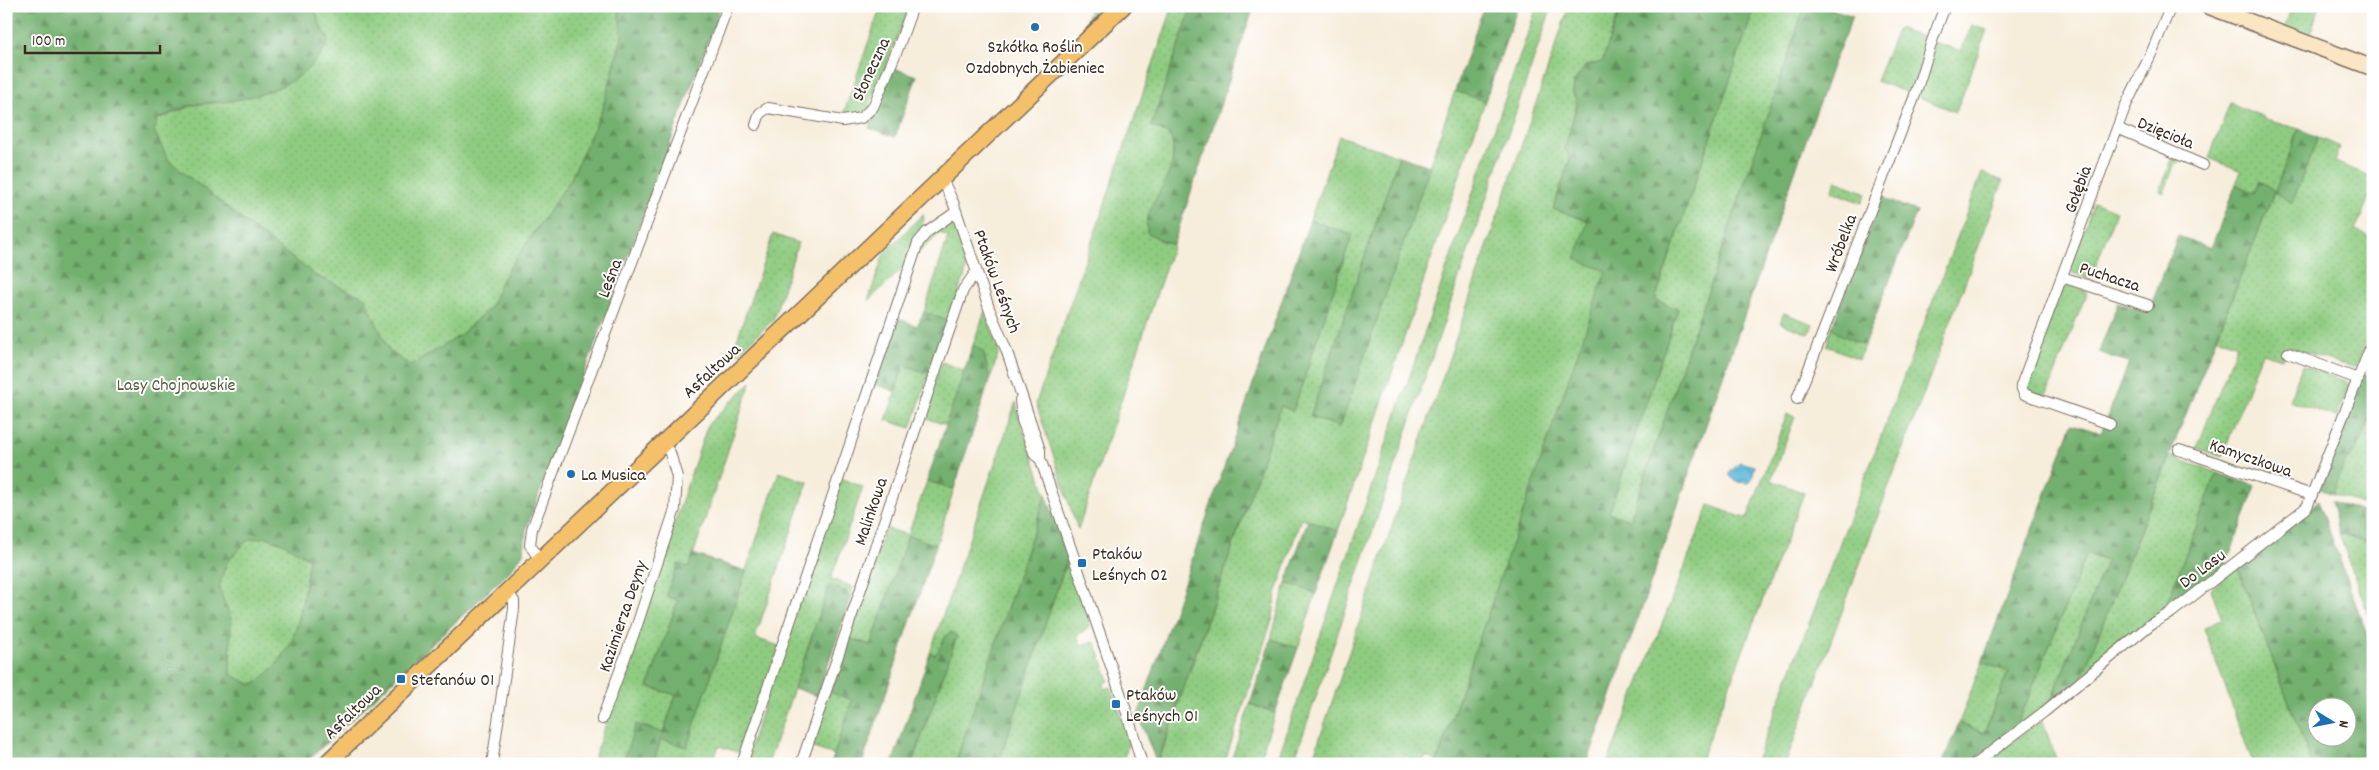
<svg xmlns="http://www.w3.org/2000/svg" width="2379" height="770" viewBox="0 0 2379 770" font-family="Dekko,sans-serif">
<defs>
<pattern id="green-dots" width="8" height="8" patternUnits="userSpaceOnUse" patternTransform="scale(1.25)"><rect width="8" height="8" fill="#8fcc81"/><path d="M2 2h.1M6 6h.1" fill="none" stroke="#7caf6f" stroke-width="1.8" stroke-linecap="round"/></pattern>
<pattern id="forest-firs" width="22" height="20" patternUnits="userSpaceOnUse" patternTransform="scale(1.25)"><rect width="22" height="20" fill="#73b06f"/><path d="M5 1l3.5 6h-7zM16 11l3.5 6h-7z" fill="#608f5b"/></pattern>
<pattern id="water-waves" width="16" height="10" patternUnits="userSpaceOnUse" patternTransform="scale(1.25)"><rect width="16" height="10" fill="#5dbadb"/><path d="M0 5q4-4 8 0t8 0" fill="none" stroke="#4e97b1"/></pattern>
</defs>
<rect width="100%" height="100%" fill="#fff"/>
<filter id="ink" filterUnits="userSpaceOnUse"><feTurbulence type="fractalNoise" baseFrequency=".02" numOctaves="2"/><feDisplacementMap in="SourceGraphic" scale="10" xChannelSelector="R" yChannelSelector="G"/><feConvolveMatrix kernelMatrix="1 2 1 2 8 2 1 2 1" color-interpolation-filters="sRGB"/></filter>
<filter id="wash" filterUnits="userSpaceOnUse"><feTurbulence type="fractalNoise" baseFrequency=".0096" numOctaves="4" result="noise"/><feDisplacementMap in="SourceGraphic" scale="20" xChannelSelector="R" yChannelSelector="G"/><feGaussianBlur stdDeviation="1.12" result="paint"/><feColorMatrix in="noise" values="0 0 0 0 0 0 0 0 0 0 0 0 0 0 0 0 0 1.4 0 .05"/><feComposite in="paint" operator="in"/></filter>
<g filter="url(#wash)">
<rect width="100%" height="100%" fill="#f7eddb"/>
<path fill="url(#green-dots)" stroke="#657b50" d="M314,6H618L622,37L603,108L571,179L502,279L490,308L459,336L411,366L389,351L365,298L316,276L263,236L169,161L154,131L158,119L194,105L231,101L329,40L320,25Z
M881,6H910L869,107L861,114L842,118Z
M1173,6H1192L1151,126L1169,134C1182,162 1160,194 1147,219L1157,239L1173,245L1078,530L1036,403Z
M1537,6H1552L1293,764H1276Z
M1569,6H1621L1602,62L1585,66L1573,92L1577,104L1565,148L1570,159L1553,209L1588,221L1607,271L1437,761L1427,757L1420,761L1405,756L1402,764H1311Z
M1755,6H1805L1630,520L1609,513L1678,309L1655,300Z
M2292,6H2320L2309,36L2285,27Z
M1972,25L1987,30L1956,112L1921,98L1918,96L1934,42L1961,51Z
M1898,28L1928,39L1911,94L1876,81Z
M1455,91L1485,101L1338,531L1301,518L1276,594L1273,617L1224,764H1158L1281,406L1293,411L1352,235L1310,220L1339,136L1399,156L1310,417L1340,427Z
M2230,103L2264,117L2263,119L2299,129L2275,191L2292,203L2318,137L2340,147L2335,162L2373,177V188L2355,231L2373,238V324L2357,365L2352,367L2288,347L2282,359L2262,353L2222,457L2197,448L2237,345L2217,337L2274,192L2259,180L2254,193L2236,184L2241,171L2209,158Z
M2172,159L2180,162L2179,164L2175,163L2164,193L2160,191Z
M1982,173L2003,181L1785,764H1755Z
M1836,181L1866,193L1862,203L1832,191Z
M2094,202L2116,211L2091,279L2073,273L2070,266Z
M923,214L924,219L910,262L868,301L884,253Z
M952,222L957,226L966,263L965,275L948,321L924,312L948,237L940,233L917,255C921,242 938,224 952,222Z
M773,234L798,243L773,320L730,360Z
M2069,285L2087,292L2046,397L2028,392L2025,385L2062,289Z
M985,311L999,352L990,379L984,354L973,345Z
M1784,313L1813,324L1809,334L1780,323Z
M1832,326L1837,333L1864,345L1859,359L1827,346Z
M942,362L965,371L946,425L923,417Z
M904,365L929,374L911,428L886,420Z
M2302,366L2347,382L2349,385L2337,417L2289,401Z
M751,382L689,567L667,596L678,600L648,687L676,695L663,733L636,724L622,764H592L708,424Z
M1016,402L1020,420L1046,494L955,764H912L957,636L946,635L942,647L934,655L930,653Z
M2373,413V508L2333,494L2344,463L2356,450Z
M1787,414L1795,417L1771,480L1804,493L1699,764H1607L1709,505L1747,519Z
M2170,456L2217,473L2163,613L2081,678Z
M779,472L808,482L755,638L779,646L743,754L719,746L712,764H653L661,739L687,747Z
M841,478L863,487L831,579L853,587L850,601L845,591L829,586L768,764H744Z
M927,481L954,489L936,545L908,536L871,645L849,638L885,528L908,535Z
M2339,533L2373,544V629Z
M266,537L285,544L309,559C303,594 300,648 271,672C265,677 258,681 252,685L229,674L231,619L218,589L226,563L248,540Z
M2087,553L2107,560L2051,701L2016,728Z
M1068,557L1089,617V628L1077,635L1081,645L1093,642L1096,644L1109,681L1104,683L1105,689L1111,687L1116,700L1114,701L1116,707H1118L1130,739L1122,764H998Z
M2237,566L2312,764H2253L2204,628L2222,619L2211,589Z
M1286,583L1316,593L1298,648L1271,639Z
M1982,662L2008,672L1984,733L1959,723Z
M830,692L853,700L834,755L811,747Z
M1250,704L1275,713L1258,764H1230Z
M2042,720L2058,764H1984Z"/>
<path fill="url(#forest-firs)" stroke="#576d46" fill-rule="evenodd" d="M6,6H314L320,25L329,40C314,78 267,96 229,101C218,103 205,102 194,105C182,107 170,114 158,119L154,131L169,161L263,236L316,276L365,298L389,351L411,366L459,336L490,308L502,279L571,179L603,108L622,37L618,6H721L526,529L524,552L509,572L304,764H6ZM266,537L285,544L309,559C300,613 301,653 252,685L230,674L231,619L219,588L226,563L248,540Z
M1091,6H1106L1083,28Z
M1192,6H1254L1173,245L1147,233C1147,228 1146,222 1147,218C1156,190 1184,165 1169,134L1151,126Z
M1484,6H1518L1485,101L1455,91Z
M1621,6H1755L1655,300L1678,309L1609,513L1630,520L1805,6H1823L1853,16L1832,66L1587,764H1436L1606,271L1575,259L1588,221L1553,209L1570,159L1565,148L1577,104L1573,92L1574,82L1585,66L1602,62Z
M893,68L917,76L895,137L869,128Z
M2299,129L2318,137L2292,203L2274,192L2081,679L2051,701L2107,560L2087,553L2016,728L1969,764H1942L1959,723L1984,733L2008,672L1982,662L2072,424L2101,433L2129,363L2099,352L2118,302L2148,313L2178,236L2211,248L2236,184L2254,193L2259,180L2275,191Z
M1399,156L1430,166L1340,427L1310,417Z
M1883,194L1887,200L1917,211L1864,345L1837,333L1832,326Z
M1310,220L1352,235L1293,411L1281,406L1157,764L1138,715Z
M924,312L948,321L929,374L904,365L895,391L873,384L895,317L917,326Z
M973,345L983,351L990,379L954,489L927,481Z
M2365,373L2373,379V413L2356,450L2344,463L2333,494L2320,489Z
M2217,473L2256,486L2225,567L2163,613Z
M1046,494L1068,557L998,764H955Z
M2318,500L2373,651V764H2312L2237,566L2311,510ZM2316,708H2346V738H2316Z
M2331,501L2373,516V544L2339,532Z
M1308,520L1338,531L1316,593L1286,583Z
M908,535L936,545L862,764H831L852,700L830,692L849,638L871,645Z
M693,554L746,571L687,747L661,739L653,764H622L636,724L663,733L676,695L648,687L678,600L666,596L678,564L689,567Z
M829,586L846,591L850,601L817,696L794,688Z
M951,632L957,636L912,764H892L930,653L934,655C943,649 942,635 951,632Z
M1271,639L1298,648L1275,713L1250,704Z"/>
<path fill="url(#water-waves)" stroke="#4c727c" d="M1740,462L1755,466L1751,481L1748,483L1736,482L1730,476V472Z"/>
</g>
<g filter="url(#ink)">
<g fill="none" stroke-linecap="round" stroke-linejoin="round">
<defs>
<path id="street" d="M756,125L760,113L768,108L843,121L861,118L873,107L898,48L913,6
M2117,128L2203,165
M942,179L953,202L990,311L1006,349L1040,450V458L1127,713L1142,764
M2062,277L2148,305
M2288,353L2358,379
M1797,399L1914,98L1932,41L1945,6
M1020,400L1022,420L1035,455L1039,458
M2110,424L2024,394L2021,386L2125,107L2151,54L2171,6
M2179,450L2312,495
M540,560L530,545L532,529L728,6
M602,719L637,625L675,509L677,477L670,453L663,443
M492,764L514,609V601L507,591
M742,764L918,243L927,232L956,212
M801,764L963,290L976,272
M1975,764L2044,712L2151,624L2172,612L2307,507L2373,341"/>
<path id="secondary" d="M2208,6L2373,68"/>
<path id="primary" d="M326,764L1123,6"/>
</defs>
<use href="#street" stroke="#7d6e60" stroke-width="12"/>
<use href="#secondary" stroke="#7d6e60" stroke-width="18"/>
<use href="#primary" stroke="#7d6e60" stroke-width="19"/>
<use href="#street" stroke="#fff" stroke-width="10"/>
<use href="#secondary" stroke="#fbe6c3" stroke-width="15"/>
<use href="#primary" stroke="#f4c16a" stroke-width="16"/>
</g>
</g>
<g fill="#1f6fb2" stroke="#fff" stroke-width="2">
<circle cx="1035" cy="27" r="5"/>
<circle cx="571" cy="474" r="5"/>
<rect x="1077" y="558" width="10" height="10" rx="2.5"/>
<rect x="396" y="674" width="10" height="10" rx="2.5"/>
<rect x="1111" y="699" width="10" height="10" rx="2.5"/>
</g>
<g text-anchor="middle" stroke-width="4" stroke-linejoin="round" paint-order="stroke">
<g font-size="18" fill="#3b2a1e" stroke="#fff" text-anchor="start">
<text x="1035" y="52" text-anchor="middle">Szkółka Roślin<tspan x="1035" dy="21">Ozdobnych Żabieniec</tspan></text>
<text x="581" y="480">La Musica</text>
<text x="1092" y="559">Ptaków<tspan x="1092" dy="21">Leśnych 02</tspan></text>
<text x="411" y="685">Stefanów 01</text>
<text x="1126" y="700">Ptaków<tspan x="1126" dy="21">Leśnych 01</tspan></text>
</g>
<g font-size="18" fill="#3b2a1e" stroke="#fff">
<text transform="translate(870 69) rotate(-65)" y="6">Słoneczna</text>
<text transform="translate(2166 132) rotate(22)" y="6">Dzięcioła</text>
<text transform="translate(2077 189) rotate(-70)" y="6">Gołębia</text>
<text transform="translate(1840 243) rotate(-69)" y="6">Wróbelka</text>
<text transform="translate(2110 276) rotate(18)" y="6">Puchacza</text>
<text transform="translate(609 278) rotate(-69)" y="6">Leśna</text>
<text transform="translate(998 281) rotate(70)" y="6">Ptaków Leśnych</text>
<text transform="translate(711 370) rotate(-43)" y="6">Asfaltowa</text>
<text transform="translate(2251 457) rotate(19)" y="6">Kamyczkowa</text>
<text transform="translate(870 511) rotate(-71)" y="6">Malinkowa</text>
<text transform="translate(2202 568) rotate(-37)" y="6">Do Lasu</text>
<text transform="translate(622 616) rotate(-71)" y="6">Kazimierza Deyny</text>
<text transform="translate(352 711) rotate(-44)" y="6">Asfaltowa</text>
</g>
<g font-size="18" fill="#545b3c" stroke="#fff">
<text x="176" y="390">Lasy Chojnowskie</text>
</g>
</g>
<rect width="2379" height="770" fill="none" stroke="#fff" stroke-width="25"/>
<g transform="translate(2332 722) rotate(100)"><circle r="24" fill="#ffffff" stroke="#b1aaa5"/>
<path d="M0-4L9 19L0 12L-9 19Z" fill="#1f6fb2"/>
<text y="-8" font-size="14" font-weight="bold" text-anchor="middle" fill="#3b2a1e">N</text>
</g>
<path d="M25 45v8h135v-8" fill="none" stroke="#3b2a1e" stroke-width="2.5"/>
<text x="32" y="45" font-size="15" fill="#3b2a1e" stroke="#ffffff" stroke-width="4" paint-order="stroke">100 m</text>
</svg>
